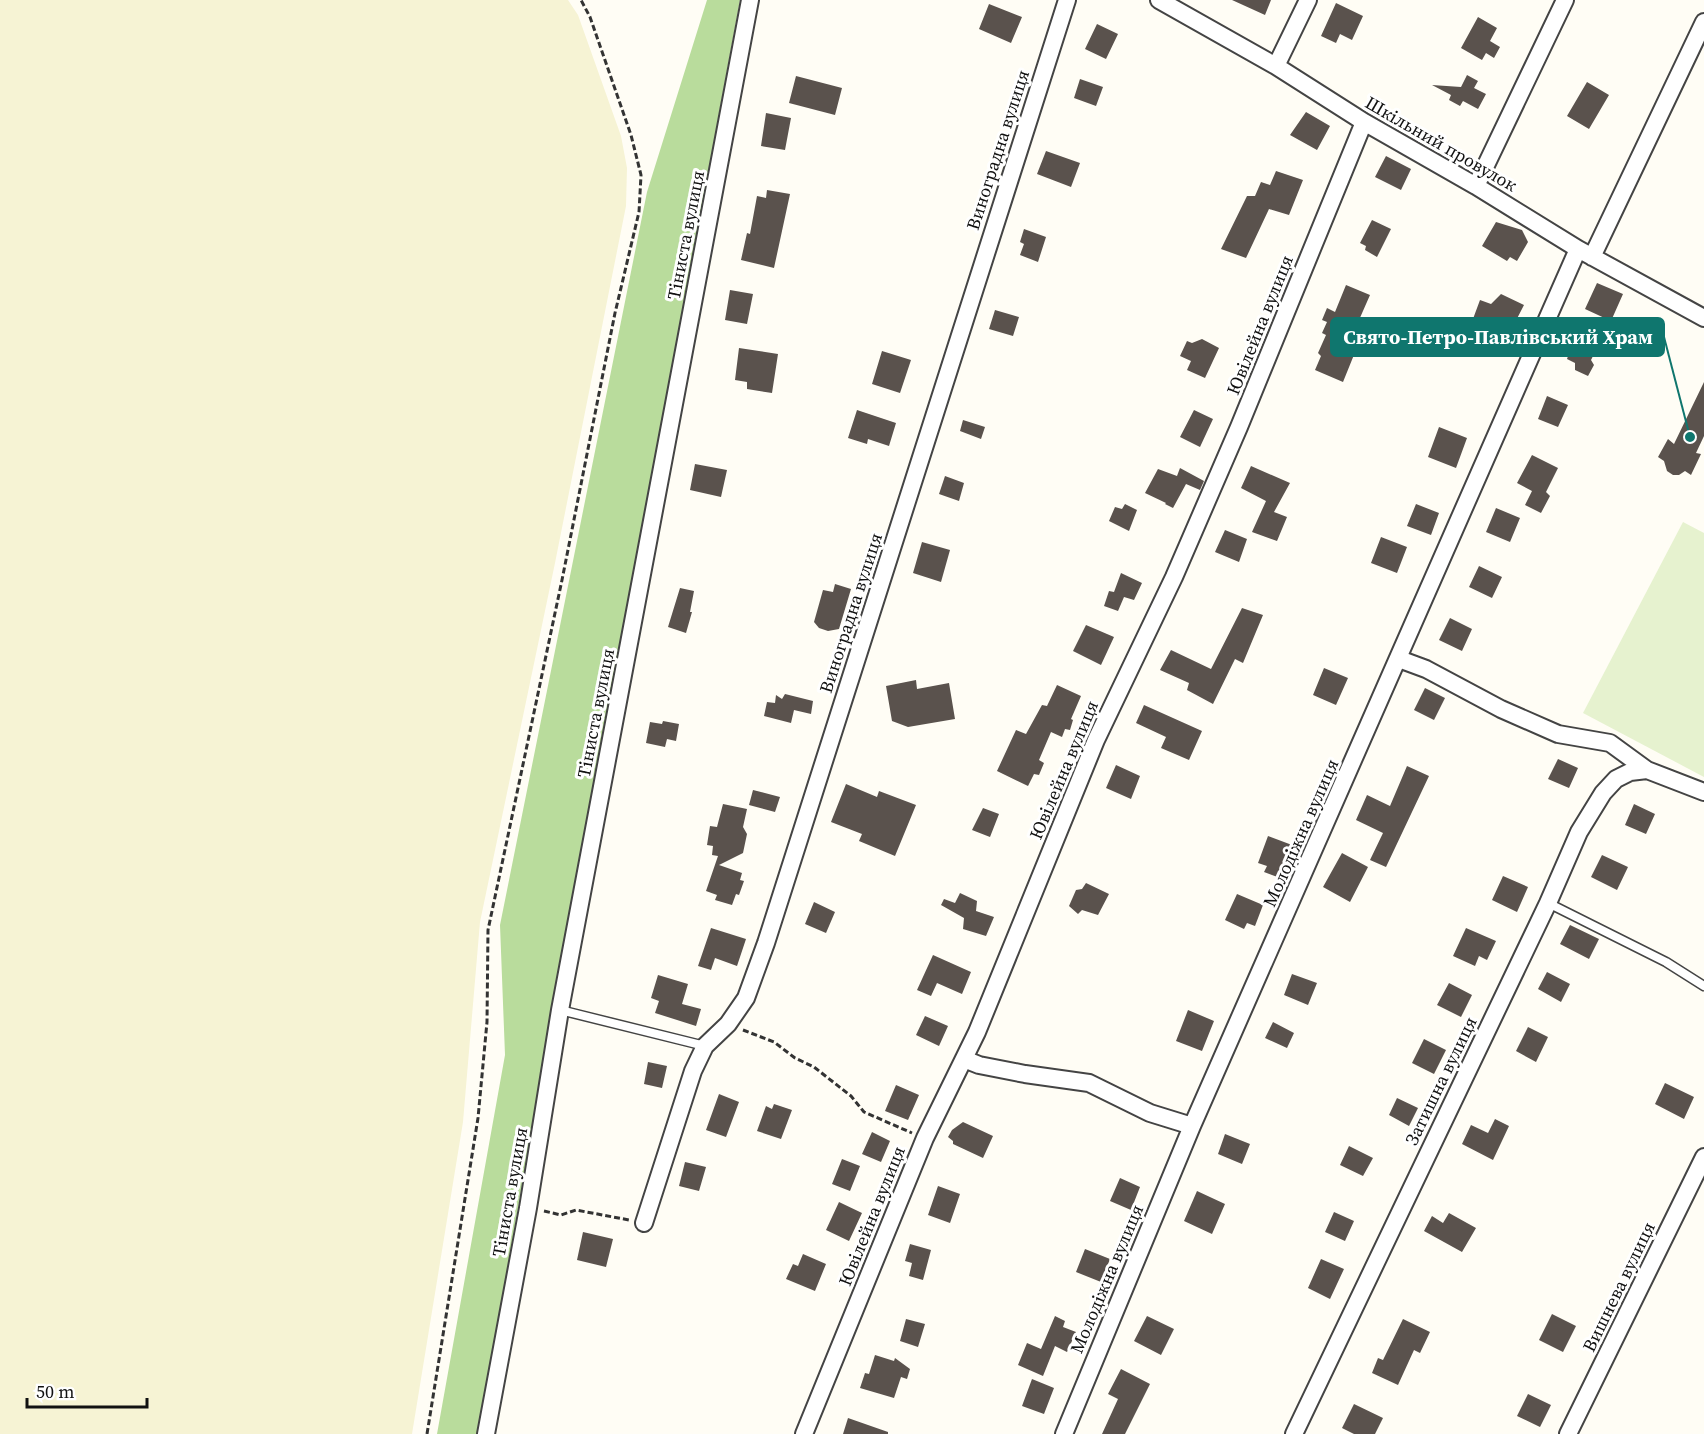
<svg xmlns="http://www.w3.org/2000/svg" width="1704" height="1434" viewBox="0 0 1704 1434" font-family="'Source Serif 4',serif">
<rect width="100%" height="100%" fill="#fffdf5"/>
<path fill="#f6f3d4" d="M0,0H568L578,15L621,136L627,168L626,206L555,563L480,922L463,1122L412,1434H0Z"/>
<path fill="#b9dc9c" d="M707,0H740L553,1010L478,1434H437L505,1055L500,925L647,192Z"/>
<path fill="#e6f2cf" d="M1683,522L1704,533V777L1583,713Z"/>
<path fill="#5a524d" d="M1232,0H1271L1265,15Z
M1336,3L1363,16L1352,40L1340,34L1336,43L1321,36Z
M989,4L1022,17L1011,43L979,29Z
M1478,17L1497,28L1490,41L1500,47L1494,58L1486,53L1482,60L1461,48Z
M1097,24L1118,34L1106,59L1085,49Z
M1467,75L1478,81L1474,88L1486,94L1478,109L1463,101L1460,106L1449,100L1451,95L1432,85L1461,87Z
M796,76L842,88L835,115L789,103Z
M1080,79L1103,87L1096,106L1074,98Z
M1587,82L1609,95L1589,129L1567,116Z
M1306,112L1330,126L1317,150L1290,135Z
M766,113L791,118L785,150L761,146Z
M1046,151L1080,163L1071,187L1037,174Z
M1386,156L1411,169L1401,190L1375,177Z
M1276,171L1303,180L1289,215L1269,209L1246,258L1221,249L1247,196H1255L1261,182L1270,185Z
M767,190L790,194L774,268L741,260L747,233L750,234L757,196L766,198Z
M1372,220L1391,229L1377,257L1365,250L1366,246L1360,243Z
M1496,222L1522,230L1528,242L1517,261L1510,257L1507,261L1482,246Z
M1024,229L1046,237L1038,262L1020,255L1024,244L1020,242Z
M1597,283L1623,294L1611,321L1585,309Z
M1346,285L1370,295L1352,336L1360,340L1343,382L1315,370L1321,356L1318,353L1326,335L1322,333L1327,322L1322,320L1327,308L1335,312Z
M730,290L753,294L747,324L725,320Z
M1501,294L1524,305L1506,340L1482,329L1481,331L1470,327L1480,300L1491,304Z
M995,310L1019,317L1013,336L989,329Z
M1202,339L1219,348L1205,378L1187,370L1191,361L1180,356L1187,341L1192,343Z
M1568,340L1594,354L1591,360L1594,365L1588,376L1575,370V363L1567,359L1568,356L1562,353Z
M739,348L778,354L772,393L747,389V382L735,380Z
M882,351L911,360L900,393L872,384Z
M1704,382V436L1696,453L1701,454L1691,475L1685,471L1679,475H1673L1667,471L1664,461L1658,457L1668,439L1674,444Z
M1547,396L1568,405L1558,427L1538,419Z
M857,410L896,423L889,446L868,439L867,444L848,438Z
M1194,410L1213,419L1200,447L1180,437Z
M963,420L985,427L981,439L960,431Z
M1439,427L1467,438L1456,468L1428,457Z
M1532,455L1558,468L1546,492L1550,496L1541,513L1525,505L1532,491L1517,483Z
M695,464L727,470L721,497L690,490Z
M1251,466L1290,483L1274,512L1287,517L1277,541L1252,532L1266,501L1241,488Z
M1180,468L1204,481L1200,490L1186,484L1173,508L1165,504L1166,503L1145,493L1158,469L1177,476Z
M945,476L964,483L959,501L939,494Z
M1125,504L1137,510L1129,531L1109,521L1115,507L1122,509Z
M1416,504L1439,513L1431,535L1407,526Z
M1496,508L1520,518L1510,542L1486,532Z
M1225,530L1247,539L1239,562L1215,552Z
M1381,537L1407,547L1397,573L1371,563Z
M922,542L950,550L941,582L913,573Z
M1479,566L1502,577L1492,598L1469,587Z
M1121,573L1142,583L1134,600L1124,597L1118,611L1104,606L1109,591L1114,592Z
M835,584L851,589L839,629L828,631L819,628L814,622L823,590L833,592Z
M680,588L694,591L690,612H692L686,633L668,627Z
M1242,608L1263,615L1243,663L1235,659L1213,704L1187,690L1189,683L1160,670L1171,650L1211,669Z
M1450,618L1472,629L1462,651L1439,640Z
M1086,625L1114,637L1101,665L1073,651Z
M1324,668L1348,678L1336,705L1313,695Z
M916,680L917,689L949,683L955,719L908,727L892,721L886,686Z
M1057,685L1081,696L1071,719L1073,720L1070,730L1065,729L1062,737L1051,732L1039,760L1044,763L1039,775L1034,774L1028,786L997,771L1016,730L1026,734L1042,705L1047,706Z
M1425,688L1445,698L1434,720L1414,710Z
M785,694L813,701L811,714L794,710L791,723L764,716L767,702L775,703L776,695L782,699Z
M1144,705L1202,731L1189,760L1161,748L1166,737L1136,723Z
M663,721L679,724L676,741L667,739L665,747L646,743L650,722L662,724Z
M1558,759L1578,768L1569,788L1548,779Z
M1116,765L1140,776L1131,799L1106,788Z
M1407,766L1429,776L1386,867L1370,860L1383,833L1356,820L1367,795L1390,806Z
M846,784L877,797L879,791L916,805L895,856L859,841L862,834L831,822Z
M753,790L780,797L775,812L749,805Z
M723,804L747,809L743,827L747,834L743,853L719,865L742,873L740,880L744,881L739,895L736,894L732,905L715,900L717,895L706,891L718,856L712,855L713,846L707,845L710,826L717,827Z
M1634,804L1655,814L1646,834L1625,825Z
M983,808L999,814L990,837L972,830Z
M1268,836L1292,845L1280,878L1264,872L1267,866L1258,863Z
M1342,853L1368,867L1350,902L1323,887Z
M1602,855L1628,867L1617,890L1591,877Z
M1503,876L1528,887L1517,912L1492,900Z
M1086,883L1109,894L1098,915L1082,910L1078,914L1069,906L1076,890L1082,889Z
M960,893L977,901L976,911L994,917L986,936L963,929L964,918L941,905L944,899L955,903Z
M1237,894L1263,905L1255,926L1247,923L1244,929L1225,920Z
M814,902L835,912L826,933L805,924Z
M1570,925L1599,939L1589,959L1560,944Z
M711,928L746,939L737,966L715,958L711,970L698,966Z
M1466,928L1496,941L1487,960L1479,956L1475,966L1453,956Z
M933,955L971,972L962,994L937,983L931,996L917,990Z
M1547,972L1570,984L1561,1002L1538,989Z
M1292,974L1317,983L1308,1005L1284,995Z
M658,975L688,984L682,1004L701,1009L696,1026L655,1013L659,1001L651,998Z
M1449,983L1472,995L1461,1017L1437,1005Z
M1188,1010L1214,1021L1202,1051L1176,1041Z
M925,1016L948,1026L939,1046L916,1035Z
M1273,1022L1294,1033L1287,1048L1265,1038Z
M1528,1027L1548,1037L1536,1062L1516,1051Z
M1424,1039L1446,1050L1434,1074L1412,1063Z
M648,1062L667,1066L662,1088L644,1084Z
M1665,1083L1694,1097L1684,1119L1655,1104Z
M896,1085L919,1095L908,1120L885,1111Z
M719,1094L739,1102L726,1137L706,1130Z
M1397,1098L1418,1108L1409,1126L1389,1115Z
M774,1104L792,1110L781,1139L757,1131L766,1106L772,1109Z
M1495,1119L1509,1126L1493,1160L1462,1144L1471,1125L1488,1133Z
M963,1122L993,1136L983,1158L953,1144V1141L948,1137L952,1130Z
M872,1132L890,1141L881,1162L862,1154Z
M1225,1134L1250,1144L1242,1164L1218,1154Z
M1349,1146L1373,1158L1363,1176L1340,1165Z
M842,1159L860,1166L850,1191L832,1184Z
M685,1162L706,1167L699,1191L679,1186Z
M1120,1178L1140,1187L1131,1210L1110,1201Z
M938,1186L960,1194L950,1223L928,1215Z
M1197,1191L1225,1204L1212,1234L1184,1221Z
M839,1202L862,1213L849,1241L826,1230Z
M1334,1212L1354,1221L1345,1241L1325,1232Z
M1449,1213L1476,1228L1462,1252L1424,1231L1432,1216L1443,1223Z
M583,1232L613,1239L606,1267L577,1260Z
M910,1244L931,1250L923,1280L909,1276L912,1263L905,1261Z
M1085,1249L1110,1259L1101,1282L1076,1272Z
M803,1254L826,1264L815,1291L786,1279L793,1264L798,1266Z
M1321,1259L1344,1269L1330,1299L1308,1288Z
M1552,1314L1576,1326L1563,1352L1539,1340Z
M1055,1316L1065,1321L1063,1327L1076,1332L1067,1352L1055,1346L1043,1376L1018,1365L1027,1343L1041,1349Z
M1147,1316L1174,1329L1161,1355L1134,1341Z
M906,1319L925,1324L918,1347L900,1341Z
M1403,1319L1430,1332L1420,1353L1414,1350L1398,1385L1372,1373L1378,1358L1383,1360Z
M875,1355L894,1361L895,1358L910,1369L907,1379L901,1377L894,1398L860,1388L865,1373L869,1374Z
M1121,1369L1150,1384L1125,1434H1102L1118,1399L1108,1394Z
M1032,1379L1054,1388L1044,1414L1022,1406Z
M1528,1394L1551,1405L1540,1427L1517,1416Z
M1354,1404L1383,1418L1375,1434H1354L1342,1428Z
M848,1418L888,1432V1434H843Z"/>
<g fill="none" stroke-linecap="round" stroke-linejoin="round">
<defs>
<path id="lane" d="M1548,903L1666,962L1704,986
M560,1010L705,1046"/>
<path id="street" d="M1159,0L1276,66L1364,122L1476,186L1578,249L1704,318
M1276,66L1308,0
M1476,186L1565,0
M1592,257L1704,22
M1399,659L1426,669L1501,709L1558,734L1610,743L1647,770L1704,792
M964,1059L979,1065L1025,1074L1089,1083L1150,1113L1192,1126
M644,1223L693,1071L705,1046L728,1024L746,998L766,943L1067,0
M486,1434L528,1208L560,1010L750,0
M804,1434L925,1138L977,1032L1096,740L1174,577L1239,427L1364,122
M1064,1434L1192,1126L1578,249
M1294,1434L1548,903L1579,832L1603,793L1616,779L1630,772L1647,770
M1568,1434L1704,1157"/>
</defs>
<use href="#lane" stroke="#444" stroke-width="11"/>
<use href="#street" stroke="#444" stroke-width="20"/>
<path stroke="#333" stroke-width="3" stroke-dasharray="6 3" stroke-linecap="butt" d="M743,1030L774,1042L795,1058L814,1067L851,1096L864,1112L912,1133
M544,1211L561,1215L576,1210L629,1220
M427,1434L478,1118L487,1022L488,930L562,580L615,313L639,212L641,175L631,135L590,17L581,0"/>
<use href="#lane" stroke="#fff" stroke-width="8"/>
<use href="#street" stroke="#fff" stroke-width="16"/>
</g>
<g text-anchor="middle" stroke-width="6" stroke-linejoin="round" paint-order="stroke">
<g font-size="18" fill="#111" stroke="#fff">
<text transform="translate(1441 144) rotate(30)" y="6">Шкільний провулок</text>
<text transform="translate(998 150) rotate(-72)" y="6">Виноградна вулиця</text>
<text transform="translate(686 235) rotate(-79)" y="6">Тіниста вулиця</text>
<text transform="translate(1260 325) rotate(-68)" y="6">Ювілейна вулиця</text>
<text transform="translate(851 613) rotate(-72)" y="6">Виноградна вулиця</text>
<text transform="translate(596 713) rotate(-79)" y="6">Тіниста вулиця</text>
<text transform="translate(1064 770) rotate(-67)" y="6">Ювілейна вулиця</text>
<text transform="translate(1301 833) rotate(-66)" y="6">Молодіжна вулиця</text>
<text transform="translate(1441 1081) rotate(-64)" y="6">Затишна вулиця</text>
<text transform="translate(510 1192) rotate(-80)" y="6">Тіниста вулиця</text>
<text transform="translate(872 1216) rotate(-68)" y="6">Ювілейна вулиця</text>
<text transform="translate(1107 1279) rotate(-67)" y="6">Молодіжна вулиця</text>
<text transform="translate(1619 1287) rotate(-64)" y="6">Вишнева вулиця</text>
</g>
</g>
<path fill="none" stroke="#0f766e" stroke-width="2" d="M1690 437L1664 337"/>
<circle fill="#0f766e" stroke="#fff" stroke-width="2" cx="1690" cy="437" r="6"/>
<rect fill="#0f766e" stroke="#0f766e" stroke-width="2" x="1331" y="318" width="333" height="38" rx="6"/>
<g font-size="20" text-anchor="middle" font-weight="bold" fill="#fff">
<text x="1498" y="344">Свято-Петро-Павлівський Храм</text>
</g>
<path d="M27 1398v9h120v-9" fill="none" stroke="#111111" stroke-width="3"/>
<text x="36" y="1398" font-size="18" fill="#111111" stroke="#ffffff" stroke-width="4.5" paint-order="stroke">50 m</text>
</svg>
